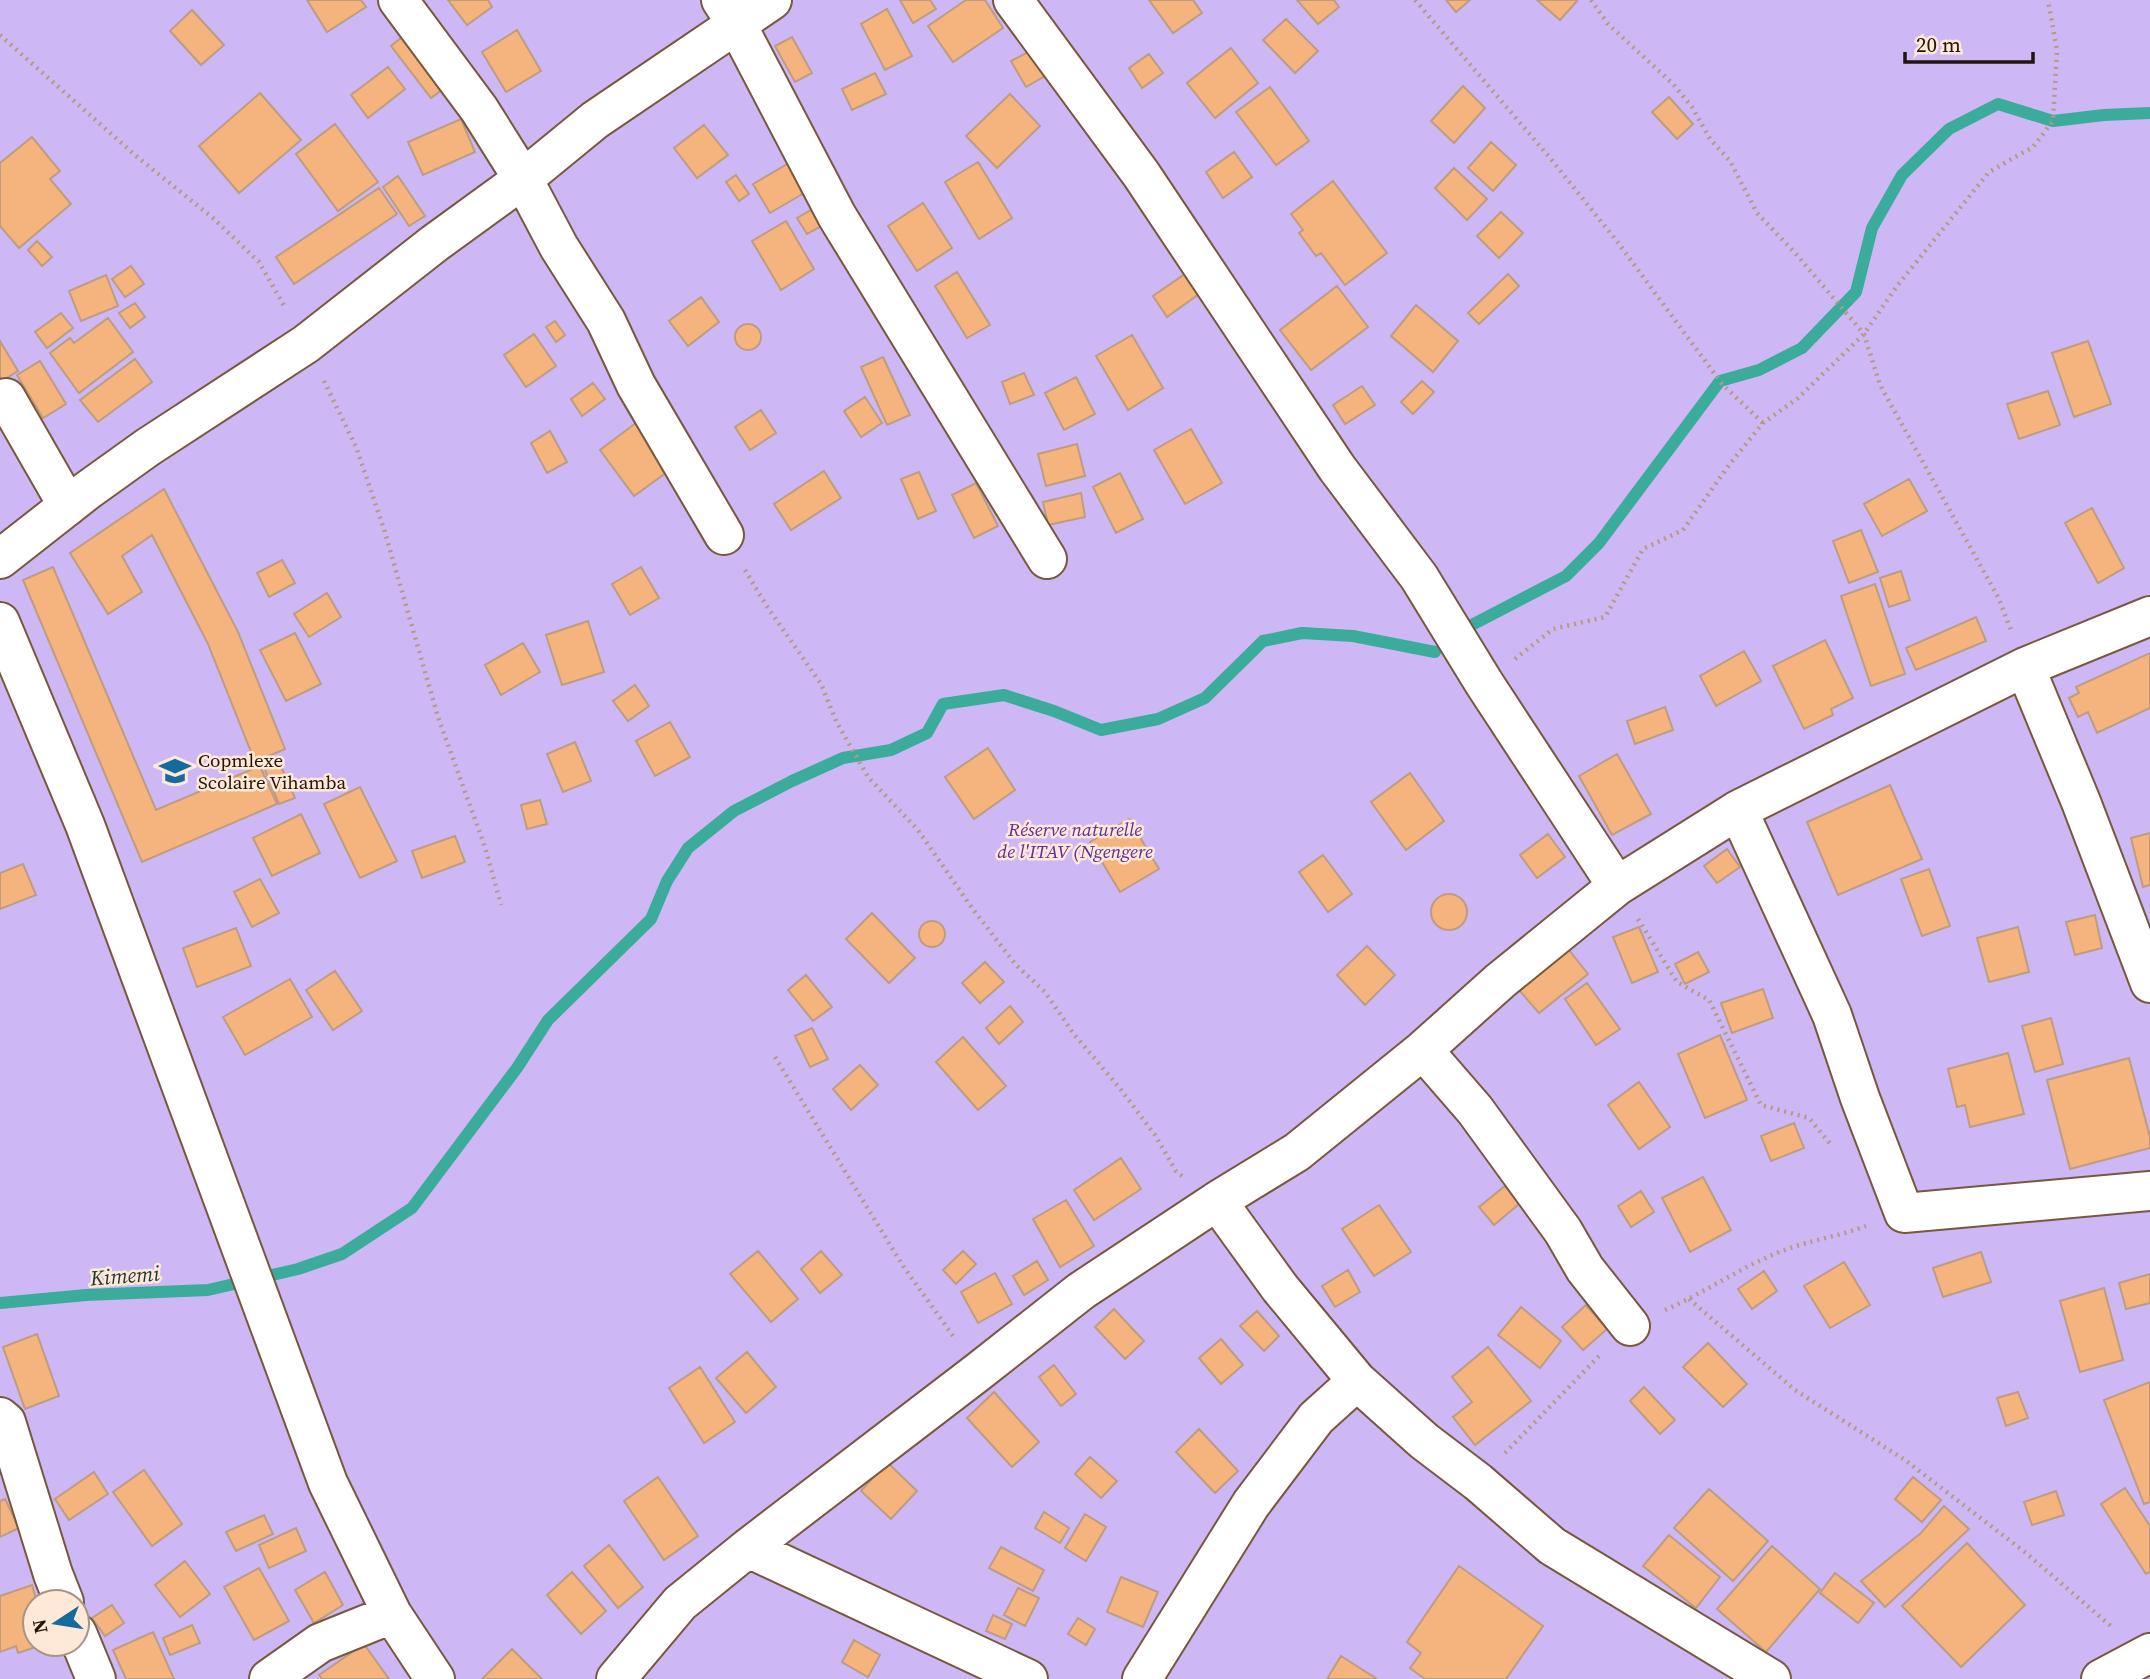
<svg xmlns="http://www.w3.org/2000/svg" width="2150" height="1679" viewBox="0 0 2150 1679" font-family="'Source Serif 4',serif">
<rect width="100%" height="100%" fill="#fcd8bb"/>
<path fill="#cdb7f5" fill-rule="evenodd" d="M0,0H2150V1679H0ZM35,1602H77V1644H35Z"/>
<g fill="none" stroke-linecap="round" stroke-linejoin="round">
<path stroke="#3bac9b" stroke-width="12" d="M1466,628L1566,576L1599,543L1720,381L1759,370L1802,348L1856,292L1872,228L1902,175L1949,129L1998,104L2053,121L2104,115L2150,113
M0,1303L86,1295L208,1290L298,1269L342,1254L412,1208L517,1068L548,1020L651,919L667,881L688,848L734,811L792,781L843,758L891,750L927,733L943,704L1004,695L1054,711L1101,730L1158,719L1205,698L1263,641L1302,633L1353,636L1435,652"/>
</g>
<path fill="#f5b47d" stroke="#be9c81" stroke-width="2" d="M307,0H361L366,7L327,32Z
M448,0H488L492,7L467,25Z
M900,0H930L936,9L913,23Z
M966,0H985L1003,28L953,62L928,26Z
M1149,0H1193L1202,13L1173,33Z
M1297,0H1334L1339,7L1318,24Z
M1446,0H1470L1456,12Z
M1537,0H1575L1577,1L1560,20Z
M887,9L912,56L885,70L861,24Z
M192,10L224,45L201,65L170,31Z
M1286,19L1318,51L1295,73L1263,40Z
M517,30L541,71L506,92L482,52Z
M407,33L447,86L431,98L391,46Z
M792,37L812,73L795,82L775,46Z
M1231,48L1258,83L1215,118L1187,83Z
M1030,51L1045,76L1026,87L1011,61Z
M1149,54L1163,73L1142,88L1129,68Z
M388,67L405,89L368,118L351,95Z
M875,73L886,94L852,110L842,89Z
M1463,86L1485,108L1454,143L1431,121Z
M1270,87L1309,141L1276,165L1236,112Z
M260,93L301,140L239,193L199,146Z
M1010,94L1040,126L997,168L966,136Z
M1669,97L1693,124L1677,139L1652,112Z
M461,119L475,152L423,175L408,142Z
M335,124L378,182L338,211L296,154Z
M704,125L728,155L697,178L674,148Z
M32,137L60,171L50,179L71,204L19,248L0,226V163Z
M1491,142L1516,165L1493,191L1468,168Z
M1234,152L1252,177L1223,198L1206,172Z
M794,160L811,189L770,213L753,184Z
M978,162L1012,218L979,239L945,182Z
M1454,168L1487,199L1467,220L1435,188Z
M736,175L749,194L739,201L726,182Z
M398,176L425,216L409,226L383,187Z
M1333,181L1387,253L1345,285L1321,253L1316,256L1299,233L1303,230L1291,214Z
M379,188L397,214L294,284L276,257Z
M923,203L952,248L917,271L888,226Z
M820,205L829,222L807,234L797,218Z
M1501,212L1523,233L1499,258L1477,236Z
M786,221L814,269L781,290L752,241Z
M37,241L52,257L42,266L28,250Z
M131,266L144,284L125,297L112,279Z
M957,272L990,325L967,338L935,286Z
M1185,274L1199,294L1167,317L1153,296Z
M1508,274L1519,286L1479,324L1468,313Z
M106,275L118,306L81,321L69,291Z
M1337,286L1368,327L1311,370L1280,330Z
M701,297L719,322L688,346L669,321Z
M135,303L145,317L130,328L119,313Z
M1416,305L1458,341L1433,372L1391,336Z
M61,313L73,328L47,348L35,332Z
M108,318L133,352L79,393L50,353L70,338L74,343Z
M555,321L565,335L556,342L546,327Z
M735 337a13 13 0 1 1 26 0a13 13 0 1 1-26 0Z
M534,334L556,366L526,387L504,355Z
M1132,335L1163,388L1128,410L1096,356Z
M0,341L18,371L0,382Z
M2088,341L2111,404L2074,417L2052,353Z
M883,357L910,415L887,425L861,367Z
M135,359L152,382L98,422L80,400Z
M40,361L66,404L43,418L17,375Z
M1024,373L1034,395L1010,404L1002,382Z
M1076,377L1095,414L1064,430L1045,393Z
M1422,381L1434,392L1413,414L1401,402Z
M593,383L605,399L582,416L571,399Z
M1362,386L1375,405L1345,424L1333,405Z
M2048,391L2060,425L2019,439L2007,404Z
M865,397L882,423L861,437L844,411Z
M761,410L776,433L750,450L735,427Z
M640,420L674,467L634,496L600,450Z
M1191,429L1222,483L1185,504L1154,450Z
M550,431L567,462L547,473L531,443Z
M1077,444L1085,476L1046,486L1038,454Z
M824,471L841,498L791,530L774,504Z
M919,472L936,511L918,519L901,479Z
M1120,473L1143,519L1116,533L1093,487Z
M1909,479L1927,511L1882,536L1864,504Z
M976,483L998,526L974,538L952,495Z
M164,489L238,632L285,749L255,762L208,644L152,535L122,556L142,592L108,614L70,553Z
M1081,493L1085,517L1048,525L1043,502Z
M2092,508L2124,568L2098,583L2065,523Z
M1861,530L1878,572L1849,583L1833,541Z
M282,560L295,583L269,597L257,573Z
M53,567L156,810L260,766L277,804L142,862L23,580Z
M641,567L659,598L630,615L612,584Z
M1901,571L1910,600L1889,607L1880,578Z
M1875,584L1905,674L1871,686L1841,596Z
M327,593L341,617L309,637L294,614Z
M1976,617L1986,641L1916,670L1906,648Z
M588,621L604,672L562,685L546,635Z
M295,633L321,684L286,701L260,650Z
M1825,640L1853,698L1831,709L1833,715L1804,729L1773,666Z
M523,643L540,672L501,695L485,665Z
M1744,651L1761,681L1716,706L1700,676Z
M2150,653V708L2097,733L2088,712L2078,717L2069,698L2079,693L2076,687Z
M635,685L649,706L628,721L613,701Z
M1665,707L1673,730L1635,744L1627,721Z
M670,722L690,757L655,776L636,741Z
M575,742L591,781L563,792L547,754Z
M988,748L1015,790L974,819L945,777Z
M1617,754L1651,814L1612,835L1579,776Z
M280,764L295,798L279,804L265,770Z
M1410,773L1444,821L1406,850L1371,802Z
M1890,785L1922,859L1838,895L1807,822Z
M360,787L397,861L360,878L324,804Z
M540,800L547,824L527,829L521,805Z
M301,814L320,853L272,876L253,838Z
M1129,819L1159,869L1120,892L1090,842Z
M2150,833V885L2143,887L2131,838Z
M1548,834L1565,857L1537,878L1520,855Z
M455,836L465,862L422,878L412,851Z
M1727,849L1740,867L1717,883L1704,866Z
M1323,855L1352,894L1328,912L1299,872Z
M23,864L36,895L0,909V873Z
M1929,869L1950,926L1922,936L1901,879Z
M260,879L279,913L252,927L234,892Z
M1431 912a18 18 0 1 1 36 0a18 18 0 1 1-36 0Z
M872,913L915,958L889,983L846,939Z
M2095,915L2102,948L2075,955L2066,922Z
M919 934a13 13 0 1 1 26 0a13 13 0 1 1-26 0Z
M1639,927L1658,972L1632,983L1613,937Z
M2018,927L2029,972L1989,982L1977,938Z
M236,928L251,966L197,987L183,948Z
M1367,946L1395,975L1365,1005L1337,975Z
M1569,950L1588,974L1539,1013L1519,990Z
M1698,952L1709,972L1685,984L1675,964Z
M985,962L1004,982L980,1003L962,983Z
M335,971L362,1011L333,1030L306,990Z
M806,975L832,1007L813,1021L788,990Z
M290,979L312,1017L245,1055L223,1017Z
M1587,983L1620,1029L1596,1045L1565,999Z
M1763,989L1773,1018L1732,1033L1721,1003Z
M1010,1006L1023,1022L999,1044L986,1028Z
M2051,1018L2063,1064L2035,1072L2022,1026Z
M812,1028L828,1059L810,1067L795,1036Z
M1720,1035L1747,1100L1705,1118L1678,1054Z
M963,1037L1006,1086L978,1110L936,1062Z
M2008,1053L2024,1114L1970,1127L1965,1105L1957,1107L1948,1069Z
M2129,1058L2150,1137V1148L2070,1169L2047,1080Z
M860,1065L878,1085L851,1110L833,1089Z
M1639,1082L1670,1127L1639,1149L1608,1105Z
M1794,1123L1804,1148L1771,1161L1761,1136Z
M1121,1158L1141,1189L1094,1220L1074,1190Z
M1703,1177L1731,1230L1690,1252L1662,1198Z
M1505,1186L1519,1204L1494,1225L1479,1207Z
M1641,1191L1654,1212L1631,1227L1618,1206Z
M1066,1200L1094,1246L1060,1267L1033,1219Z
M1379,1205L1411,1252L1374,1276L1342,1229Z
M758,1251L798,1299L771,1322L730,1274Z
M821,1251L842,1275L820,1293L801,1269Z
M963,1251L976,1264L956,1284L943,1270Z
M1981,1252L1991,1282L1943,1297L1933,1268Z
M1037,1261L1048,1280L1024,1295L1013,1276Z
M1844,1262L1870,1305L1830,1328L1804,1286Z
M1348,1270L1360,1292L1335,1307L1322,1286Z
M1764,1271L1777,1291L1752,1309L1738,1289Z
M995,1273L1012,1304L978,1323L961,1292Z
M2150,1274V1303L2126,1309L2119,1283Z
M2104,1288L2123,1360L2080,1372L2060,1301Z
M1586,1305L1607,1329L1583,1350L1562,1327Z
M1521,1307L1561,1341L1540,1368L1498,1335Z
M1114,1309L1144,1341L1125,1359L1095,1327Z
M1257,1311L1279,1336L1264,1351L1240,1326Z
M37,1334L59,1396L25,1409L3,1347Z
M1221,1339L1243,1365L1221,1384L1199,1358Z
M1708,1343L1747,1384L1723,1407L1683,1367Z
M1488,1347L1531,1401L1475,1445L1453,1417L1472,1402L1452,1377Z
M747,1352L776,1387L746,1413L716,1378Z
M1054,1365L1076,1394L1061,1406L1039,1377Z
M700,1367L735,1422L704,1443L669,1388Z
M2150,1382V1502L2144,1504L2104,1400Z
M1644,1387L1675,1420L1660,1434L1630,1401Z
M994,1392L1039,1442L1012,1467L967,1418Z
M2018,1392L2028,1418L2006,1426L1997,1398Z
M1199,1429L1238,1471L1215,1493L1176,1452Z
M1090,1457L1117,1481L1101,1498L1075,1474Z
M887,1462L917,1491L891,1519L861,1491Z
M144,1470L182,1524L152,1546L113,1492Z
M94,1472L108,1494L69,1520L55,1499Z
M658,1477L698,1536L664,1560L624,1501Z
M1913,1477L1941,1500L1922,1522L1895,1499Z
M2125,1488L2150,1526V1572L2146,1574L2101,1504Z
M1709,1489L1768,1541L1733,1581L1674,1528Z
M2056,1491L2064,1515L2032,1525L2024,1502Z
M5,1499L19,1528L0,1537V1501Z
M1944,1506L1969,1529L1885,1607L1861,1581L1921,1533Z
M1044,1512L1069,1528L1060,1543L1035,1528Z
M1085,1514L1106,1527L1086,1561L1065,1548Z
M264,1515L273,1534L236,1551L226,1532Z
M296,1528L306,1551L269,1568L259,1545Z
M1669,1535L1720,1577L1696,1608L1643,1566Z
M1967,1543L2025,1605L1961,1667L1902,1606Z
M609,1545L643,1587L618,1608L584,1566Z
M1772,1546L1820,1589L1766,1652L1717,1609Z
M1001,1547L1044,1570L1033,1591L989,1568Z
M185,1561L210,1594L180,1617L155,1585Z
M1459,1566L1543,1626L1506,1679H1425L1410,1668L1421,1653L1407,1642Z
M259,1568L289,1621L254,1640L224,1587Z
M325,1572L343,1605L314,1623L295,1590Z
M572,1572L606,1611L581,1634L547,1595Z
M1835,1573L1874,1603L1858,1623L1820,1593Z
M1121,1577L1158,1592L1143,1627L1107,1612Z
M32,1585L37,1602H35V1644H45L18,1653L16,1646L0,1652V1596Z
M1018,1588L1039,1598L1025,1626L1004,1615Z
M112,1605L124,1623L105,1636L92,1618Z
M993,1615L1012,1624L1005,1639L986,1631Z
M1078,1618L1095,1629L1086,1645L1068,1634Z
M192,1625L200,1643L170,1655L163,1638Z
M153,1632L174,1679H126L113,1650Z
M854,1640L880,1655L868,1677L842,1662Z
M364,1644L389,1679H322L319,1675Z
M512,1649L542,1679H482Z
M1341,1656L1377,1679H1327Z"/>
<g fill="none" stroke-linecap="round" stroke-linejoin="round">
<defs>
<path id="minor" d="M398,0L479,109L523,179L559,247L606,321L636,385L724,535
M721,0L736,23L837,216L1047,559
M1013,0L1141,174L1337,468L1419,577L1484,683L1617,886
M6,398L68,506
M0,559L88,490L148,447L306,344L435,243L523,179L595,120L772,0
M0,622L85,825L328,1483L392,1614L435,1679
M2025,667L2081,802L2150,983
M1738,810L1832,1015L1860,1098L1904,1213L2150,1191
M1423,1050L1475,1110L1563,1231L1585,1269L1630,1326
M1217,1201L1280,1288L1357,1381L1424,1441L1478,1482L1552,1546L1771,1679
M0,1417L6,1422L53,1574L64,1602
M748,1548L1028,1679
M77,1633L96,1679
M269,1679L320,1643L392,1614
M616,1679L680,1603L748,1548L978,1372L1081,1291L1217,1201L1297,1152L1423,1050L1500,981L1617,886L1738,810L2025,667L2150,616
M1142,1679L1251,1504L1316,1418L1357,1381
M2101,1679L2150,1653"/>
</defs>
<use href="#minor" stroke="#77583e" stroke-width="42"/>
<path stroke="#b69982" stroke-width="4.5" stroke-dasharray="2 5" stroke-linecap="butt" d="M1415,0L1550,158L1616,240L1722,384L1763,423
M1591,0L1608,24L1673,84L1692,107L1710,139L1730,161L1757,213L1796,254L1864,334L1880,385L1999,599L2011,630
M0,35L136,156L213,218L259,262L286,309
M324,381L356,447L384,529L438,717L485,847L501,905
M745,570L766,605L821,684L836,721L868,777L918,830L972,908L1016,965L1045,992L1073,1033L1118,1086L1155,1135L1176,1171L1182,1176
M1515,659L1553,629L1605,617L1643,549L1683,530L1729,465L1763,423L1798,398L1864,334L1897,286L1989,172L2033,147L2053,121L2057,50L2048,0
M1638,919L1677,982L1709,1000L1761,1105L1809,1118L1832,1146
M775,1057L903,1266L956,1340
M1689,1299L1795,1390L1905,1460L2026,1553L2112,1627
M1665,1310C1704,1293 1738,1269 1777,1253C1805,1241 1837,1237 1866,1226
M1505,1453L1601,1354"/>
<use href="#minor" stroke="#fff" stroke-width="38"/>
</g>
<defs>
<symbol id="school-bare" viewBox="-9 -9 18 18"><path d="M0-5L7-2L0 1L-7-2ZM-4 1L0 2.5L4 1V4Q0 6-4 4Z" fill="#156b9b" stroke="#fee8d7" stroke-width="2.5" paint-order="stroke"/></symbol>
</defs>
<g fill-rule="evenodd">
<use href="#school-bare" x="153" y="749" width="44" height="44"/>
</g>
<g text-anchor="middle" stroke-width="5" stroke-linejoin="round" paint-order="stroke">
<g font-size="19" fill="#22160b" stroke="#fee8d7" text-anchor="start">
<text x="198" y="767">Copmlexe<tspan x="198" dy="22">Scolaire Vihamba</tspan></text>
</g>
<g font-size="19" font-style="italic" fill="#5e2f96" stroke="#fee8d7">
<text x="1075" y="836">Réserve naturelle<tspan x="1075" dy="22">de l'ITAV (Ngengere</tspan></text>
</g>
<g font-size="21" font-style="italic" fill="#1d3631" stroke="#fee8d7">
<text transform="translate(125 1276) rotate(-4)" y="7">Kimemi</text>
</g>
</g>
<g transform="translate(56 1623) rotate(258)"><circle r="33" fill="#fee8d7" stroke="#a69485" stroke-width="2"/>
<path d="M0-5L12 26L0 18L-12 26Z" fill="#156b9b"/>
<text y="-10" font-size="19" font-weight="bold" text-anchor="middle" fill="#22160b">N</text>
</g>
<path d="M1905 52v10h128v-10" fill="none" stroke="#22160b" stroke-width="3.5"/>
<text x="1916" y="52" font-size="21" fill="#22160b" stroke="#fee8d7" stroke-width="5" paint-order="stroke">20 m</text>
</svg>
